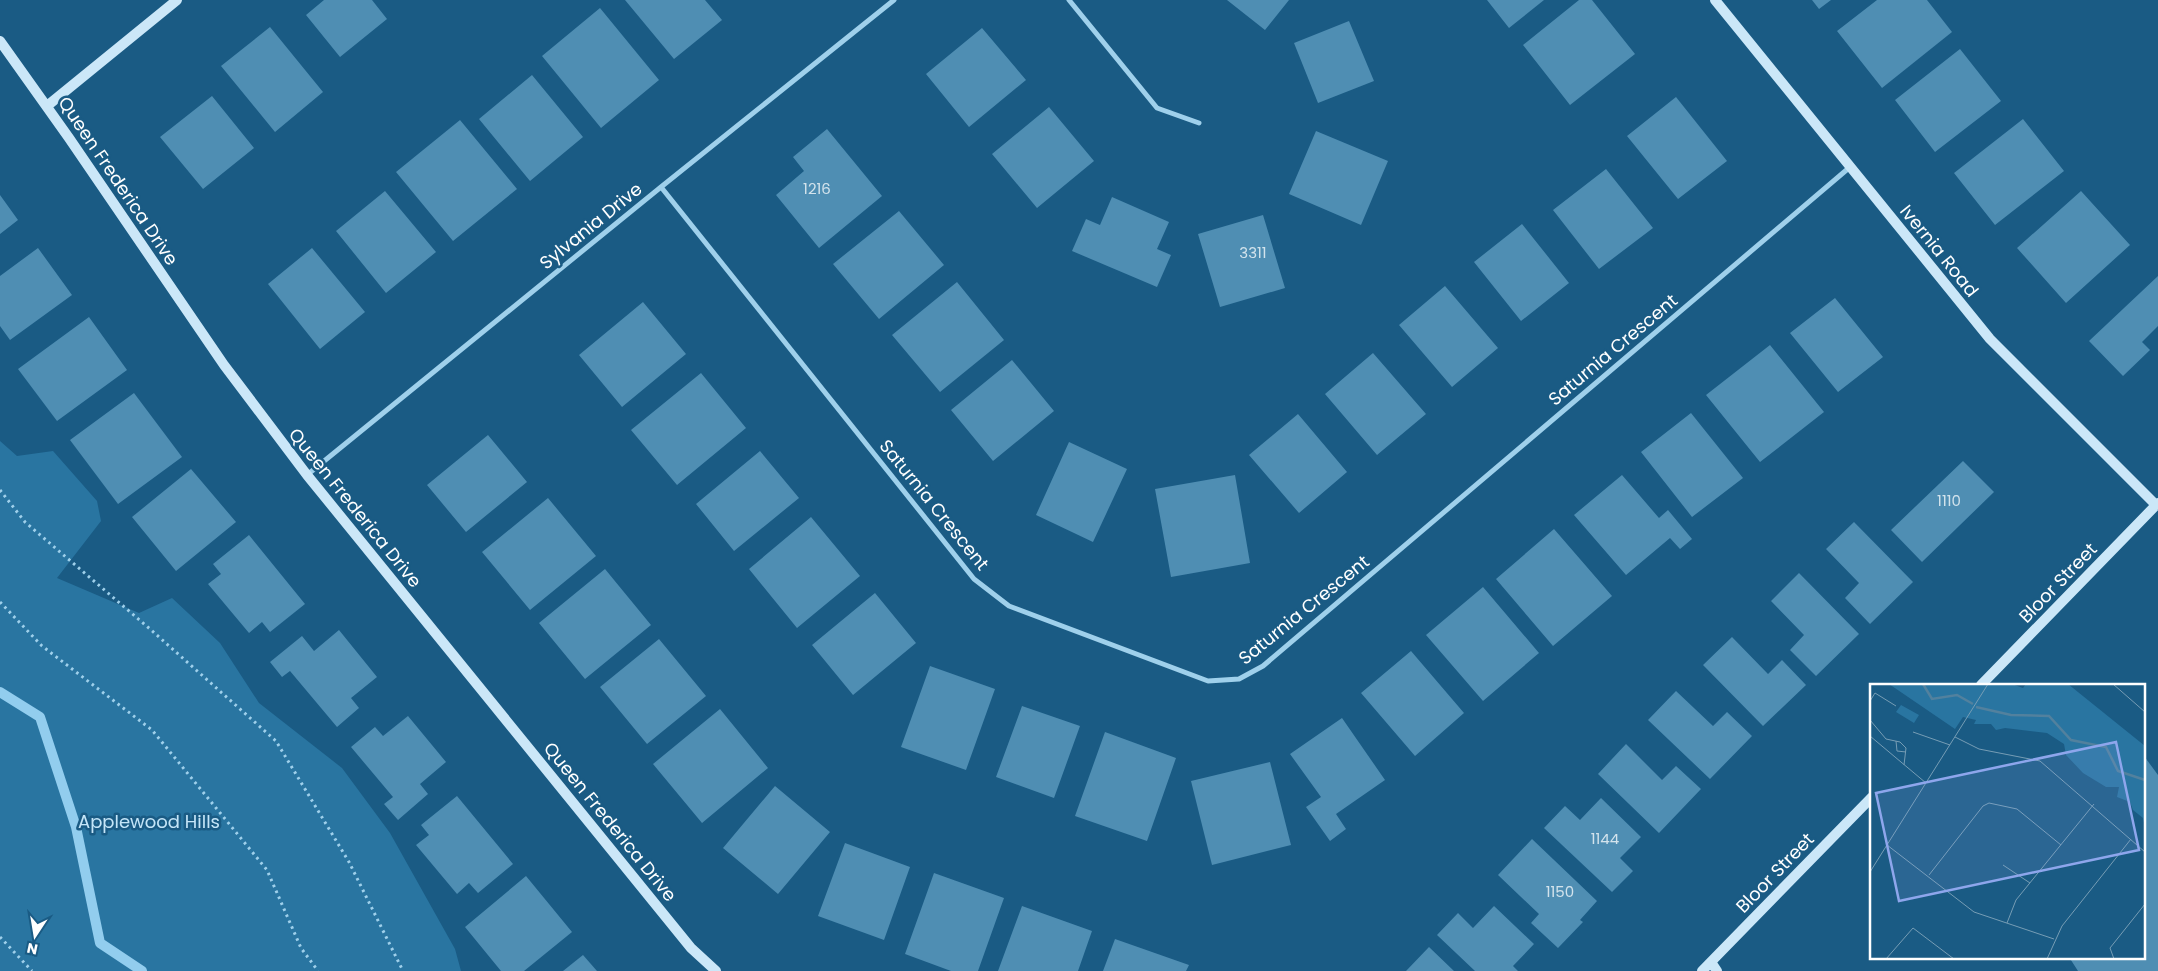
<svg xmlns="http://www.w3.org/2000/svg" width="2158" height="971" viewBox="0 0 2158 971" font-family="Poppins,sans-serif">
<rect width="100%" height="100%" fill="#1a5b84"/>
<path fill="#2975a1" d="M0,441L17,456L53,451L97,501L101,521L57,578L139,613L172,598L220,643L259,703L342,768L390,833L455,949L461,971H0Z"/>
<g fill="none" stroke-linecap="round" stroke-linejoin="round">
<path stroke="#92cdee" stroke-width="10" d="M0,692L40,717L76,827L100,943L142,971"/>
</g>
<path fill="#4f8eb3" d="M324,0H372L387,19L340,57L306,15Z
M625,0H705L722,20L674,59Z
M1227,0H1289L1265,30Z
M1487,0H1544L1509,28Z
M1579,0H1592L1635,54L1570,105L1523,45Z
M1812,0H1831L1819,9Z
M1877,0H1927L1952,32L1882,88L1837,31Z
M600,8L659,80L601,128L542,56Z
M1349,21L1374,81L1318,103L1294,43Z
M270,27L323,92L275,132L221,66Z
M982,28L1026,80L969,127L926,74Z
M1960,49L2001,101L1935,152L1895,100Z
M532,75L583,137L530,181L479,119Z
M212,96L254,148L203,189L160,137Z
M1676,97L1727,161L1678,199L1627,136Z
M1049,107L1094,161L1037,208L992,154Z
M2023,119L2064,171L1995,225L1954,173Z
M460,120L517,189L453,241L396,172Z
M827,129L882,196L819,248L776,195L804,171L793,157Z
M1316,131L1388,161L1361,225L1289,194Z
M1606,169L1653,228L1599,269L1553,210Z
M385,191L436,252L386,293L336,231Z
M2081,191L2130,245L2066,303L2017,248Z
M0,195L18,220L0,234Z
M1112,197L1169,222L1157,249L1171,255L1157,287L1072,251L1086,219L1100,225Z
M899,211L944,265L879,319L833,264Z
M1263,215L1285,288L1220,307L1198,234Z
M1522,224L1569,283L1521,321L1474,262Z
M38,248L72,295L10,340L0,326V276Z
M312,248L365,312L320,349L268,284Z
M2158,276V326L2142,342L2150,350L2123,376L2089,341Z
M957,282L1004,340L940,392L892,335Z
M1445,286L1498,348L1452,387L1399,325Z
M1835,298L1883,357L1838,392L1790,333Z
M643,302L686,354L622,407L579,355Z
M89,317L127,370L57,421L18,369Z
M1770,345L1824,412L1760,462L1706,395Z
M1373,353L1426,414L1377,455L1325,394Z
M1012,360L1054,411L993,461L951,410Z
M701,373L746,428L677,485L631,430Z
M134,393L182,457L118,504L70,440Z
M1691,413L1743,478L1692,517L1641,452Z
M1298,414L1347,472L1299,513L1249,455Z
M488,435L527,482L466,532L427,485Z
M1069,442L1127,469L1093,542L1036,515Z
M760,451L799,498L734,551L696,504Z
M1963,461L1994,492L1922,562L1891,530Z
M191,469L236,522L176,571L132,517Z
M1235,475L1250,563L1171,577L1155,489Z
M1622,475L1659,518L1668,510L1692,539L1680,549L1670,538L1626,575L1574,515Z
M548,498L596,556L530,610L482,552Z
M811,517L860,576L797,628L749,569Z
M1854,522L1913,582L1870,624L1845,598L1859,583L1826,549Z
M1554,529L1612,596L1553,646L1496,579Z
M249,535L305,604L270,632L262,622L249,633L208,584L221,574L213,564Z
M605,569L651,625L585,679L539,623Z
M1799,573L1859,634L1816,676L1790,650L1804,635L1771,601Z
M1483,587L1539,653L1483,701L1426,635Z
M875,593L916,643L853,695L812,645Z
M339,630L377,677L351,698L359,708L337,727L290,671L282,677L270,662L302,636L314,651Z
M1732,637L1768,674L1782,660L1806,685L1763,726L1703,665Z
M659,639L706,696L647,744L600,687Z
M1411,651L1464,713L1415,756L1361,693Z
M930,666L995,689L966,770L901,747Z
M1676,691L1713,726L1727,712L1752,736L1710,779L1648,720Z
M1022,706L1080,726L1054,798L996,777Z
M720,709L768,768L702,823L653,764Z
M408,716L446,762L420,784L428,794L398,820L384,804L393,797L351,747L375,727L383,736Z
M1342,718L1385,780L1336,814L1346,829L1330,841L1306,807L1321,797L1290,754Z
M1105,732L1176,758L1147,841L1075,816Z
M1626,744L1662,780L1676,766L1701,789L1659,833L1598,774Z
M2144,756L2158,775V971H2078L2069,957H2144Z
M1270,762L1291,845L1212,865L1191,781Z
M775,786L830,832L778,894L723,848Z
M457,796L513,864L478,893L469,883L457,894L416,845L429,835L421,825Z
M1601,798L1641,837L1620,858L1633,871L1612,892L1544,828L1565,806L1580,820Z
M1532,839L1597,901L1580,920L1583,922L1558,948L1531,923L1539,914L1498,875Z
M845,843L910,867L884,940L818,916Z
M934,873L1004,898L978,971H951L905,954Z
M526,876L572,932L524,971H501L465,927Z
M1022,906L1092,931L1078,971H998Z
M1494,906L1534,944L1513,966L1518,971H1475L1437,935L1458,913L1473,928Z
M1115,939L1189,965L1186,971H1103Z
M1429,947L1454,971H1406Z
M583,955L597,971H563Z"/>
<g fill="none" stroke-linecap="round" stroke-linejoin="round">
<path stroke="#9fd0eb" stroke-width="3" stroke-dasharray="2.5 4" stroke-linecap="butt" d="M0,490L25,522L150,629L276,741L349,862L403,971
M0,602L42,646L152,730L267,870L301,948L318,971
M0,937L32,971"/>
<path stroke="#9fd0eb" stroke-width="5" d="M1069,0L1157,108L1199,123
M661,187L974,579L1009,606L1208,681L1239,679L1263,666L1850,167
M307,475L661,187L894,0"/>
<path stroke="#cbe7f8" stroke-width="10" d="M1715,0L1990,339L2156,505
M0,41L69,138L224,365L307,475L691,948L716,971
M47,106L177,0
M1981,685L2158,503
M1711,962L1717,971
M1702,971L1872,797"/>
</g>
<g text-anchor="middle" stroke-width="5" stroke-linejoin="round" paint-order="stroke">
<g font-size="15" fill="#d3e3ec">
<text x="817" y="194">1216</text>
<text x="1253" y="258">3311</text>
<text x="1949" y="506">1110</text>
<text x="1605" y="844">1144</text>
<text x="1560" y="897">1150</text>
</g>
<g font-size="18" fill="#fff" stroke="#1a5b84">
<text transform="translate(118 181) rotate(56)" y="6">Queen Frederica Drive</text>
<text transform="translate(591 226) rotate(-39)" y="6">Sylvania Drive</text>
<text transform="translate(1939 251) rotate(51)" y="6">Ivernia Road</text>
<text transform="translate(1613 350) rotate(-40)" y="6">Saturnia Crescent</text>
<text transform="translate(934 505) rotate(51)" y="6">Saturnia Crescent</text>
<text transform="translate(355 508) rotate(51)" y="6">Queen Frederica Drive</text>
<text transform="translate(2058 583) rotate(-46)" y="6">Bloor Street</text>
<text transform="translate(1304 610) rotate(-39)" y="6">Saturnia Crescent</text>
<text transform="translate(610 822) rotate(51)" y="6">Queen Frederica Drive</text>
<text transform="translate(1775 873) rotate(-46)" y="6">Bloor Street</text>
</g>
<g font-size="18" fill="#c4e5f8" stroke="#1a5b84">
<text x="149" y="828">Applewood Hills</text>
</g>
</g>
<g transform="translate(1870 684)">
<rect width="275" height="275" fill="#1a5b84"/>
<path d="M19,0H142L153,4L156,0H198L275,62V143L273,134L263,126L260,118L247,113L249,103H236L213,89L196,71L194,60L177,49L135,44L126,46L121,40H104L106,36L93,33L85,45ZM31,21L49,31L44,39L26,28Z" fill="#2975a1"/>
<path fill="none" stroke="#52819e" stroke-width="2.5" d="M53,0L62,15L87,11L103,20M106,23L141,31L179,32L201,56L236,63L248,87L275,96"/>
<path fill="none" stroke="#769db5" stroke-width="1" d="M243,0L275,28M0,17L5,9L26,22M0,36L16,55L30,58L36,64L34,81M43,48L80,61M0,52L56,99M85,53L109,65L170,77L275,168M26,57L27,67L36,68M17,161L104,228L184,255M133,181L160,199M0,188L118,0M59,191L113,122L119,119L147,125L191,161M137,239L146,216L224,120M16,275L43,244L84,275M177,275L192,242L261,155M244,275L240,264L275,220"/>
<path fill="#8ea6ec" fill-opacity="0.15" stroke="#8ea6ec" stroke-width="2.5" d="M246,58L269,166L29,217L6,109Z"/>
<rect width="275" height="275" fill="none" stroke="#fff" stroke-width="2.5"/>
</g>
<g transform="translate(35 936) rotate(192)" stroke="#1a5b84" stroke-width="4" paint-order="stroke">
<path d="M0-4L9 19L0 12L-9 19Z" fill="#ffffff"/>
<text y="-8" font-size="14" font-weight="bold" text-anchor="middle" fill="#ffffff">N</text>
</g>
</svg>
